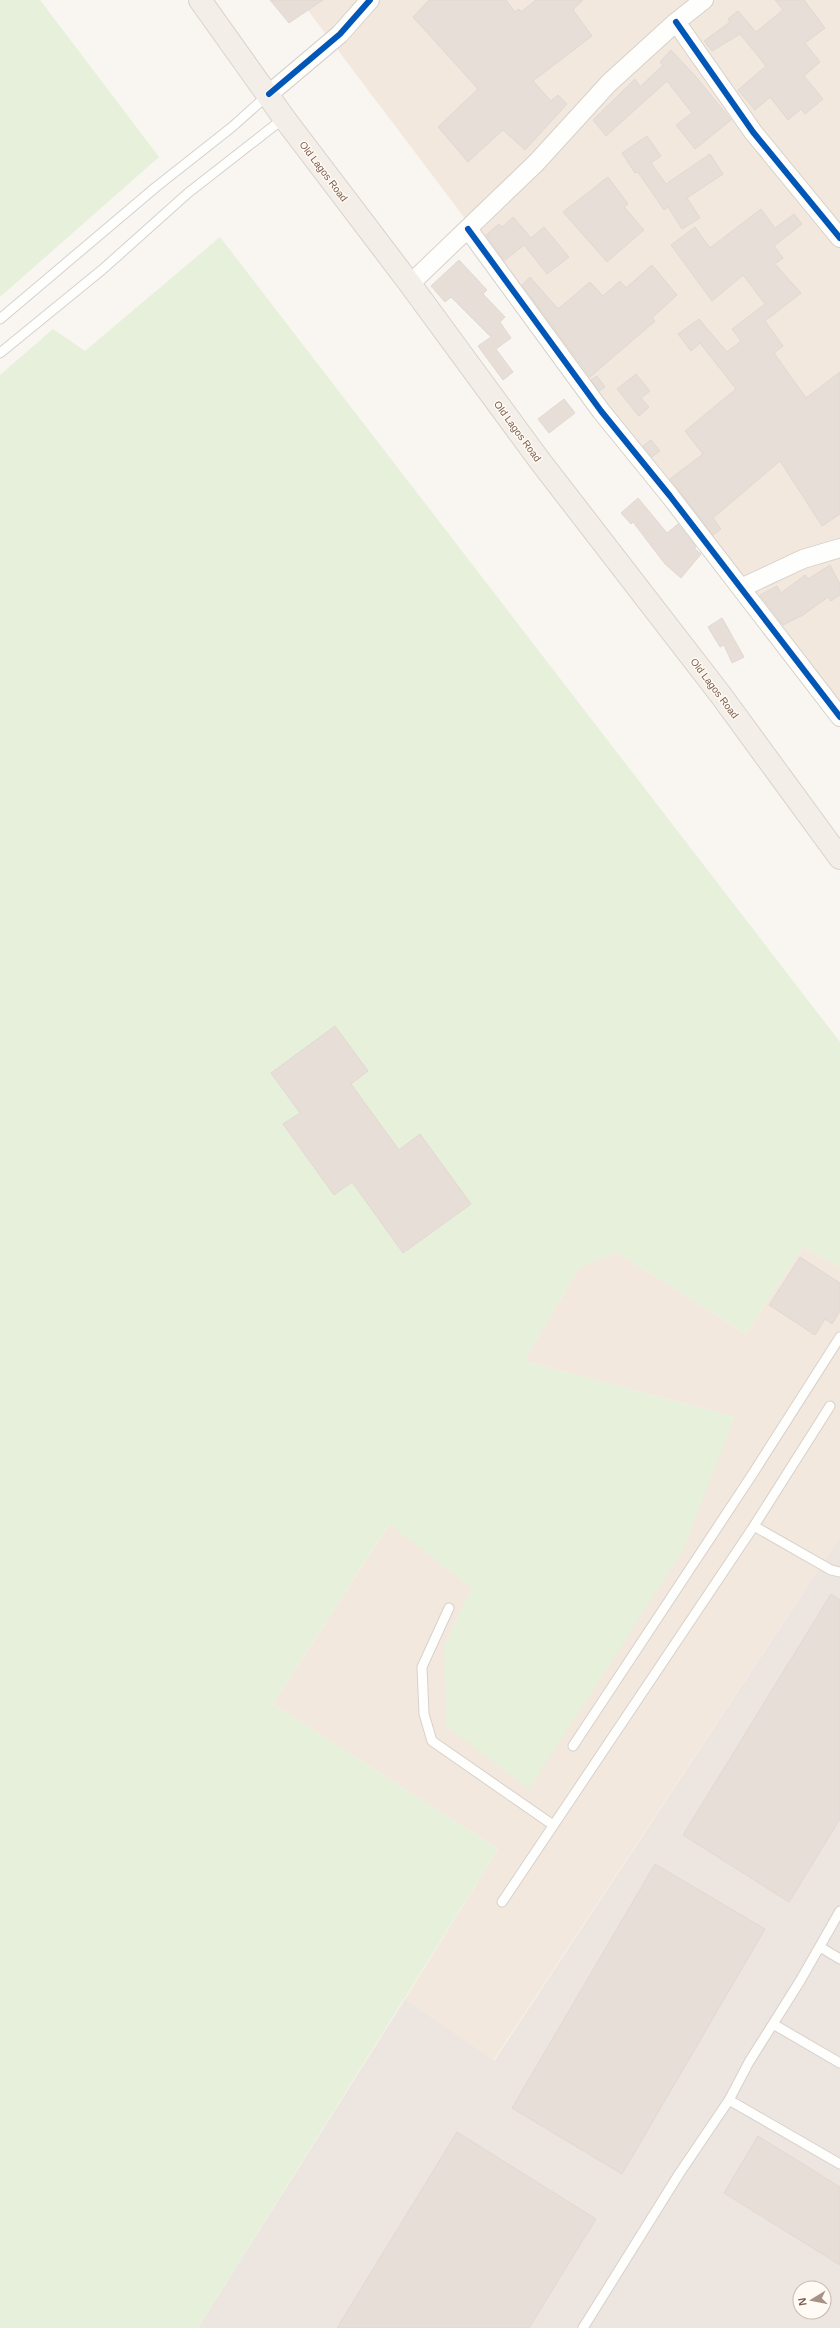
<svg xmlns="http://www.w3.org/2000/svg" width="840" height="2328" viewBox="0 0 840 2328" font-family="Arial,sans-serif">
<rect width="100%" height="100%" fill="#f9f5f0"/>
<path fill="#f2e8de" d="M300,0H840V713L624,429Z
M803,1247L840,1267V1537L493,2061L405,1999L498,1849L273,1704L390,1523L472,1588L444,1646L735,1417L524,1361L579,1268L616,1252L746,1334Z"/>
<path fill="#ede5e0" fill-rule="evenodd" d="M840,1537V2328H198L405,1999L494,2061ZM800,2288H824V2312H800Z"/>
<path fill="#e7f0db" d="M0,0H40L159,157L0,297Z
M220,237L840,1042V1267L803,1247L746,1334L616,1252L579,1268L524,1361L735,1417L682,1552L529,1789L446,1726L444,1646L472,1588L389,1524L273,1704L498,1849L198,2328H0V375L53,329L85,351Z"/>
<path fill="#e6ded7" stroke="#e2d8d2" d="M270,0H323L289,23Z
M429,0H506L515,12L519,9L521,12L536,0H583L573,10L592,36L533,81L551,101L558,95L567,104L525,150L503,130L468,162L438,127L478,89L413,17Z
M775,0H804L825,28L805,43L820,62L804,76L823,99L805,114L801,109L788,120L770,97L755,110L738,90L766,66L740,34L712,51L704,41L730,22L728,19L738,11L756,32L783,10Z
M671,50L697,78L731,120L695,149L676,125L692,113L667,81L606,136L593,120L635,79L640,87L663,65L660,62Z
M647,136L661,156L651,163L666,184L710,154L723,174L687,198L700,218L682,229L668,207L664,210L638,172L635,173L622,153Z
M608,177L628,204L624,207L644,230L607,262L563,212Z
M761,209L775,228L794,214L802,224L774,246L783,258L775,264L801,293L765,321L783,346L774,353L806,398L840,372V514L822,526L780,461L713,518L721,529L713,535L670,479L703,454L685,431L736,389L700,343L691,351L678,334L699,319L727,352L741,341L732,329L765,304L743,275L712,301L671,245L695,227L710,248Z
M513,217L531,238L544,227L569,257L547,274L524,245L504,261L486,235L499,224L502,227Z
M459,260L487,290L483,294L505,317L500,322L511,338L496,349L513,372L503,380L478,346L491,337L451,297L445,302L431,286Z
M652,265L677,295L652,318L655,321L590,377L522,285L530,277L558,309L590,282L603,296L620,281L626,288Z
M636,374L650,391L641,398L649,407L639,416L617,389Z
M597,376L605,387L599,391L591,380Z
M564,399L575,413L549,433L538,419Z
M651,440L660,451L652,457L643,446Z
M638,498L667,533L678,524L696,547L694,548L701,554L681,578L665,564L633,522L631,524L621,513Z
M830,565L840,584V595L831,601L828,597L803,615L783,625L760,595L777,586L781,593L805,575L808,579Z
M722,618L744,657L732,663L724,645L720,647L708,627Z
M335,1026L368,1071L351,1084L399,1150L420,1134L471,1204L403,1253L352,1182L334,1195L283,1124L300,1113L271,1073Z
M800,1257L840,1283V1311L832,1324L825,1319L815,1335L769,1305Z
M831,1594L840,1600V1819L789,1902L683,1835Z
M655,1864L765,1929L622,2174L512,2108Z
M457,2132L596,2219L529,2328H337Z
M758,2136L840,2187V2265L724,2193Z"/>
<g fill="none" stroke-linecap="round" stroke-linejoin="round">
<defs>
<path id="lane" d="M0,319L156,187L232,127L269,94
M0,353L103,269L188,193L284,118
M754,1526L830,1406
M449,1608L422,1667L424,1714L432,1741L553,1825
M573,1746L750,1478L840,1337
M502,1902L754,1526L831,1570L840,1572
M820,1947L840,1959
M773,2024L840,2063
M729,2100L840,2164
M583,2328L679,2174L729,2100L749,2062L800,1981L840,1911"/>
<path id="street" d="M676,22L753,132L840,238
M269,94L340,34L370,0
M468,229L601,411L670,496L840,717
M410,284L536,163L609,83L676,22L704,0
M741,588L803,559L840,548"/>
<path id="primary" d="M200,0L284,118L410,284L540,461L720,694L840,858"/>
</defs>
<use href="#lane" stroke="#d7d1cb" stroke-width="11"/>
<use href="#street" stroke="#d7d1cb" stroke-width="20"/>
<use href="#primary" stroke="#dad1cc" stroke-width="24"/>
<use href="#lane" stroke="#fefefd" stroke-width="9"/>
<use href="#street" stroke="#fefefd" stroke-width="18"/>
<use href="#primary" stroke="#f3eee8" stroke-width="22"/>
<defs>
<path id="cycleway" d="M676,22L753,132L840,238
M269,94L340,34L370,0
M468,229L601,411L670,496L840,717"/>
</defs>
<use href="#cycleway" stroke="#fffaf3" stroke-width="8"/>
<use href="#cycleway" stroke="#0057b8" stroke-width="6"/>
</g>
<g text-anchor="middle" stroke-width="3" stroke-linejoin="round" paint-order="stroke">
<g font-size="10" fill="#7a5c4d" stroke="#fffaf3">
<text transform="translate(324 171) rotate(53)" y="4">Old Lagos Road</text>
<text transform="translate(518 431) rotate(54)" y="4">Old Lagos Road</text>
<text transform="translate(715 688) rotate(53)" y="4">Old Lagos Road</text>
</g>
</g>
<g transform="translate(812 2300) rotate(260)"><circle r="19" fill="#fffaf3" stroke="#cabbb1"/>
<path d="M0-3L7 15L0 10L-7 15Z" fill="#a69286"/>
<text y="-6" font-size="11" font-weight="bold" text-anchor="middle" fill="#7a5c4d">N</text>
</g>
</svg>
